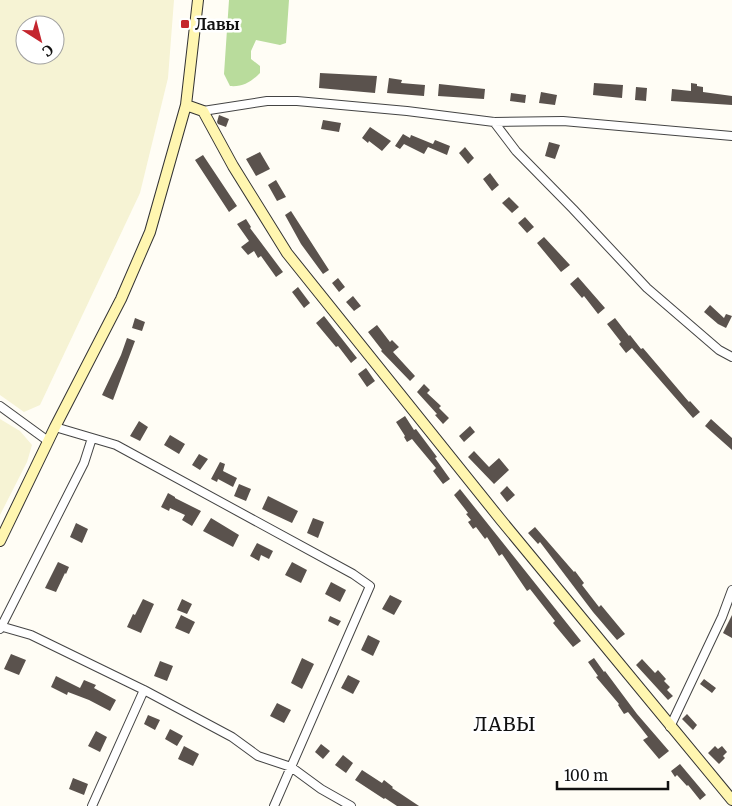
<svg xmlns="http://www.w3.org/2000/svg" width="732" height="806" viewBox="0 0 732 806" font-family="Merriweather,serif">
<rect width="100%" height="100%" fill="#fffdf5"/>
<path fill="#f6f3d4" fill-rule="evenodd" d="M0,0H174L168,78L140,193L40,405L24,412L0,395ZM25,25H55V55H25Z
M0,419L20,431L32,445L27,462L0,515Z"/>
<path fill="#b9dc9c" d="M229,0H289L286,43L280,45L256,40L251,51V59L260,66V73C251,82 243,87 230,86L224,74Z"/>
<path fill="#5a524d" d="M320,73L377,76L375,93L319,88Z
M389,78L402,80L401,83L425,85L424,96L387,93Z
M594,83L623,85L622,98L593,95Z
M691,83L697,84V86L703,87V92L732,96V105L671,101L672,89L691,91Z
M439,84L485,89L484,99L438,96Z
M636,87L647,88L646,101L635,100Z
M541,92L557,95L555,105L539,103Z
M511,93L526,95L525,103L510,101Z
M219,115L229,119L226,127L218,124L217,122Z
M323,120L341,123L339,132L321,129Z
M370,127L391,141L382,151L369,141L368,143L362,138Z
M403,134L410,138L411,135L433,144L435,140L450,146L447,155L428,147L424,154L404,144L400,149L395,146Z
M549,142L560,145L555,159L545,156Z
M465,147L474,158L468,164L459,153Z
M260,152L270,169L256,176L246,159Z
M203,155L237,206L229,212L195,160Z
M490,173L499,185L492,191L483,179Z
M276,180L286,197L277,201L268,185Z
M509,197L519,207L512,213L502,203Z
M291,211L329,270L323,274L301,244L285,215Z
M525,217L534,227L527,233L518,223Z
M246,219L251,227L250,228L283,272L276,277L261,256L258,258L254,251L248,255L241,247L249,241L237,224Z
M544,237L570,265L561,272L537,243Z
M578,277L605,308L598,314L584,296L582,298L570,284Z
M338,278L345,287L339,292L332,283Z
M298,287L310,303L304,308L292,292Z
M353,296L361,306L354,311L346,302Z
M710,305L724,318L726,314L732,316L726,328L718,324L704,312Z
M324,316L357,358L351,363L338,346L336,347L316,323Z
M135,318L145,322L142,331L132,328Z
M615,318L629,336L630,335L641,349L643,348L689,402L690,401L700,412L693,418L632,348L626,353L619,344L621,342L607,324Z
M377,325L390,342L392,340L399,347L393,352L415,376L410,381L381,351L382,350L368,332Z
M127,338L135,341L113,400L102,395L121,355Z
M366,368L375,381L367,387L358,374Z
M424,384L430,390L427,393L441,406L439,408L449,418L443,424L435,415L437,414L417,392Z
M405,416L414,430L416,429L437,457L435,458L450,479L443,484L433,471L436,468L416,444L412,439L407,442L404,437L405,436L396,422Z
M711,419L732,438V450L705,426Z
M139,421L148,427L140,441L130,436Z
M470,426L475,432L464,442L459,436Z
M170,435L185,444L179,454L164,445Z
M474,451L489,467L499,458L509,470L494,484L468,457Z
M199,454L208,459L200,470L192,465Z
M220,462L225,464L223,471L237,478L233,487L218,479L217,482L211,479Z
M239,484L251,489L246,501L234,496Z
M507,486L515,495L507,502L500,493Z
M460,489L581,641L573,647L553,623L555,621L544,607L530,589L527,591L502,554L499,556L487,537L485,539L476,527L473,529L468,522L471,520L466,514L468,513L454,495Z
M168,493L175,497V498L201,511L192,526L182,520L185,515L170,508L169,511L161,507Z
M268,496L298,511L292,523L262,509Z
M211,518L239,535L233,547L203,531Z
M313,518L324,522L318,538L307,533Z
M76,523L88,529L82,543L70,537Z
M535,527L574,572L575,571L584,583L582,585L599,607L601,605L625,634L617,640L593,612L540,542L538,544L528,533Z
M257,543L273,551L269,559L261,555L259,561L250,556Z
M58,562L69,567L66,574L65,573L56,592L45,588Z
M292,562L307,570L301,583L285,575Z
M331,582L346,590L340,602L325,594Z
M390,595L402,601L394,615L382,609Z
M143,599L154,604L141,633L127,627L133,614L135,615Z
M182,599L192,604L187,614L177,610Z
M181,615L195,622L189,634L175,628Z
M732,615V638L723,633Z
M330,616L341,621L338,626L328,621Z
M368,635L380,641L373,656L361,650Z
M11,654L26,660L19,675L4,669Z
M302,658L314,664L302,689L291,683Z
M594,658L604,672L605,671L637,714L669,751L659,759L643,740L648,737L641,728L628,712L624,714L618,705L619,704L596,677L598,676L588,662Z
M642,659L655,673L658,670L666,679L664,681L670,687L667,690L673,696L668,700L636,665Z
M160,661L173,666L167,681L154,676Z
M348,675L360,681L353,694L341,688Z
M56,676L80,688L84,680L96,685L94,688L116,700L110,711L89,700L68,692L67,695L51,687Z
M704,679L716,688L712,693L700,684Z
M277,703L291,710L284,723L270,716Z
M687,714L697,725L693,730L682,719Z
M148,715L160,720L155,730L144,724Z
M170,729L183,736L177,746L165,739Z
M96,731L107,737L100,752L88,746Z
M321,744L330,751L323,759L315,752Z
M184,746L199,754L193,766L178,759Z
M715,746L718,749L722,746L727,752L723,756L725,758L719,764L708,753Z
M343,755L353,763L346,773L335,765Z
M680,764L706,795L700,800L688,785L687,786L677,775L675,777L671,771Z
M362,770L382,783L384,780L393,787L392,788L419,806H397L385,798L384,799L355,780Z
M73,778L88,784L84,795L69,789Z"/>
<g fill="none" stroke-linecap="round" stroke-linejoin="round">
<defs>
<path id="street" d="M203,111L267,101H297L407,111L494,122L563,121L732,136
M494,122L516,151L573,209L647,288L719,350L732,357
M0,406L48,441
M55,427L116,445L353,574L370,586L274,806
M0,626L31,635L144,690L232,737L258,756L291,767L321,789L351,806
M0,629L84,463L92,438
M670,727L722,617L732,590
M92,806L144,690"/>
<path id="secondary" d="M186,105L203,111L233,166L287,253L501,520L732,800
M0,541L55,427L121,299L150,232L186,105L198,0"/>
</defs>
<use href="#street" stroke="#444" stroke-width="10"/>
<use href="#secondary" stroke="#333" stroke-width="12"/>
<use href="#street" stroke="#fff" stroke-width="8"/>
<use href="#secondary" stroke="#fff6b0" stroke-width="10"/>
</g>
<rect fill="#c4262e" stroke="#fff" stroke-width="2" x="180" y="19" width="10" height="10" rx="2.5"/>
<g text-anchor="middle" stroke-width="5" stroke-linejoin="round" paint-order="stroke">
<g font-size="16" font-weight="bold" fill="#111" stroke="#fff" text-anchor="start">
<text x="195" y="30">Лавы</text>
</g>
<g font-size="19" letter-spacing="1" fill="#111" stroke="#fff">
<text x="505" y="731">ЛАВЫ</text>
</g>
</g>
<g transform="translate(40 40) rotate(144)"><circle r="24" fill="#ffffff" stroke="#a0a0a0"/>
<path d="M0-4L9 19L0 12L-9 19Z" fill="#c4262e"/>
<text y="-8" font-size="14" font-weight="bold" text-anchor="middle" fill="#111111">С</text>
</g>
<path d="M557 781v8h111v-8" fill="none" stroke="#111111" stroke-width="2.5"/>
<text x="564" y="781" font-size="15" fill="#111111" stroke="#ffffff" stroke-width="4" paint-order="stroke">100 m</text>
</svg>
